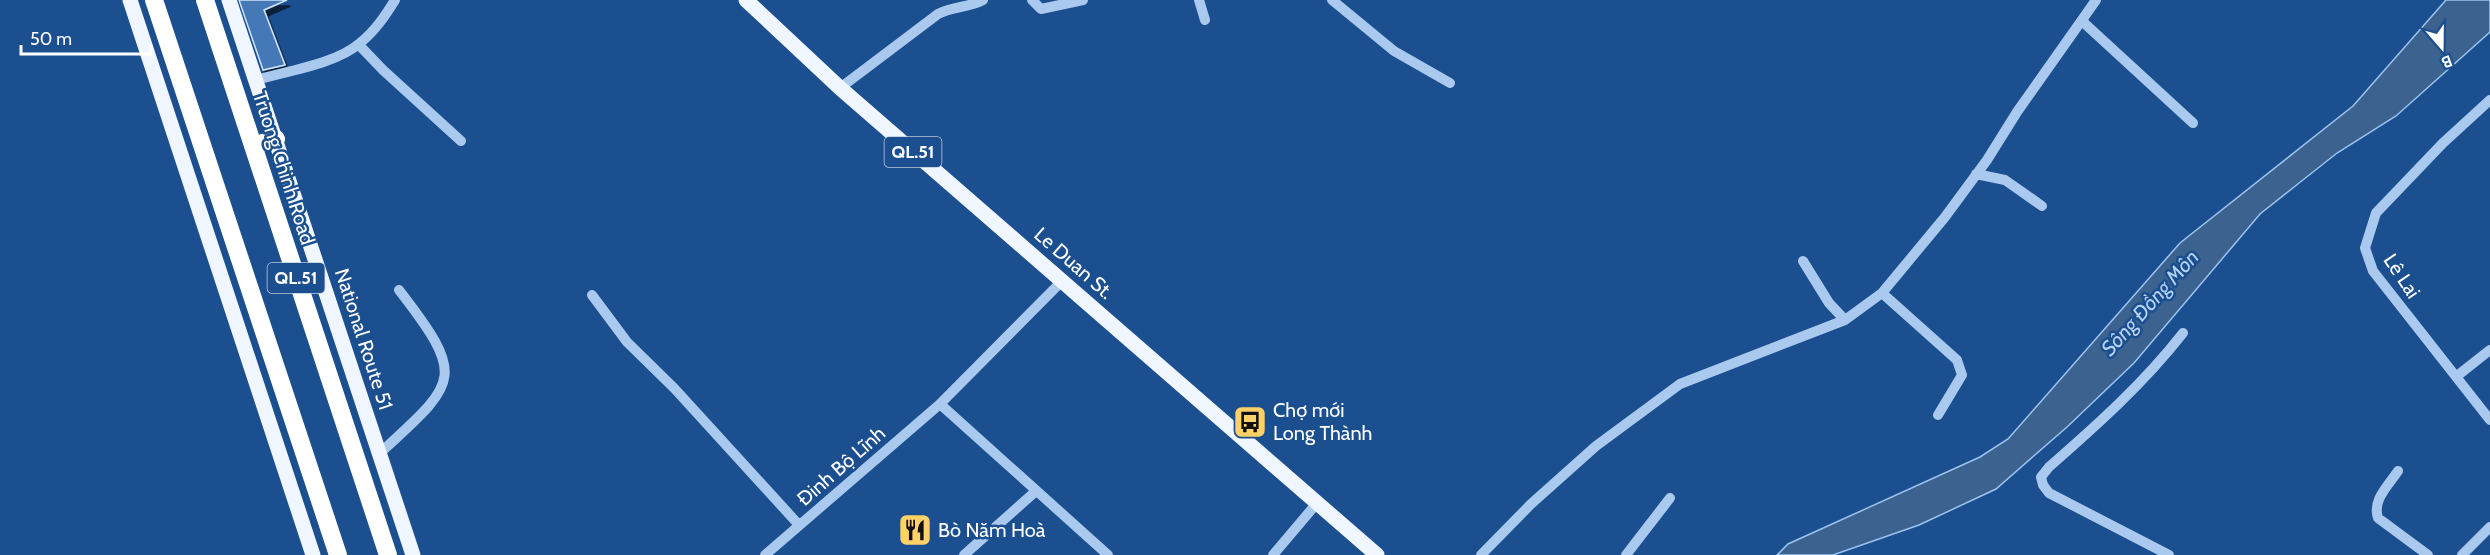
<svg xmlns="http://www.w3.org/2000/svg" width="2490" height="555" viewBox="0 0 2490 555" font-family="Cabin,sans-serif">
<defs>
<filter id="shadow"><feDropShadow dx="3.5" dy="6" stdDeviation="0" flood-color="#0009"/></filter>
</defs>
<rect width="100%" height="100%" fill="#1b4f8f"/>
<path fill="#3c6290" stroke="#9cc4f0" stroke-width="1.5" d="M2446,0H2490V32L2396,116L2337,153L2260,214L2134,363L2067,427L1996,489L1919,525L1833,555H1777L1788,544L1980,457L2008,439L2180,243L2353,106Z"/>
<path fill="#4478b7" stroke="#cfe3fa" stroke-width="1.5" filter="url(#shadow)" d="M239,0H287L264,10L285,65L263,70Z"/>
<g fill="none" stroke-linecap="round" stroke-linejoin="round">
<path stroke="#a9c9ee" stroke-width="10" d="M1032,0L1041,9L1083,0
M1199,0L1205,20
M1332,0L1394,51L1450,83
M2083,22L2193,123
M359,45L383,70L461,141
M256,80C287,71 336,64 360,43C375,31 385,16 395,0
M840,88L938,14C953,6 968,8 983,0
M2490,100L2443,143L2376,213L2365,248L2373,271L2490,420
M1976,174L2005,180L2042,206
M1803,261L1829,303L1845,320
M1882,293L1957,360L1962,375L1938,415
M592,295L627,342L674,388L799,525
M2457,376L2490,350
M940,404L1108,555
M379,454C457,382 468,379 399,290
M2398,471C2388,486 2372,500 2378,518L2428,555
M765,555L940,404L1062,281
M964,555L1036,491
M1273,555L1317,503
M1481,555L1531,504L1596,446L1680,384L1845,320L1882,293L1945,217L1987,160L2017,112L2096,0
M1626,555L1670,498
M2169,555L2049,493L2043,485L2041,477L2049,467C2097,425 2144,383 2183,333
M2462,555L2490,527"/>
<path stroke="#f0f6ff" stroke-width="15" d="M130,0L313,555
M229,0L413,555
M746,0L840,88L1377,555"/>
<path stroke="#fff" stroke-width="18" d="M154,0L338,555
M205,0L388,555
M253,146L276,139"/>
</g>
<defs>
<symbol id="bus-square" viewBox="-11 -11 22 22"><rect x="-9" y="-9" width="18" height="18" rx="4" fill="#ffd166" stroke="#1b4f8f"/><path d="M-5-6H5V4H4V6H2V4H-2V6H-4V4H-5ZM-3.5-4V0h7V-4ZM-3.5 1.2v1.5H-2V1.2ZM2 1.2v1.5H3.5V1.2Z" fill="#111"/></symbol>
<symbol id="restaurant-square" viewBox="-11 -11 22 22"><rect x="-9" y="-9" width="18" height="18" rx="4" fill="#ffd166" stroke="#1b4f8f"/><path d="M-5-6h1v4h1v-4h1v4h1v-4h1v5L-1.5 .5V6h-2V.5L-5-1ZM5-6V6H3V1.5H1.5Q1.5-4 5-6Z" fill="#111"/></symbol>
</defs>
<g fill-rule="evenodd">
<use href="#bus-square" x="1231" y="403" width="38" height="38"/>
<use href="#restaurant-square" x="896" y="511" width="38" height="38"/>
</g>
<g text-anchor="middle" stroke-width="5" stroke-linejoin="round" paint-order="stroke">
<g fill="#1b4f8f" stroke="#bbcadd" stroke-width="1.5">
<rect x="884.5" y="137" width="57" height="30" rx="4.5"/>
<rect x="267.5" y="263" width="57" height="30" rx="4.5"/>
</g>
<g font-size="18" font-weight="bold" fill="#fff">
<text x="913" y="158">QL.51</text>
<text x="296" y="284">QL.51</text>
</g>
<g font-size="20" fill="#fff" stroke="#1b4f8f">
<text transform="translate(284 168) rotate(72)" y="7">Truong Chinh Road</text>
<text transform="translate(1074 263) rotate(41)" y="7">Le Duan St.</text>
<text transform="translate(2402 276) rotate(56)" y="7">Lê Lai</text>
<text transform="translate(364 339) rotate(72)" y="7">National Route 51</text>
<text transform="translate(841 466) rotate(-41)" y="7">Đinh Bộ Lĩnh</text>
</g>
<g font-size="20" fill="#fff" stroke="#1b4f8f" text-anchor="start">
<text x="1273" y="417">Chợ mới<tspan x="1273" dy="23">Long Thành</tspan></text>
<text x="938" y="537">Bò Năm Hoà</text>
</g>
<g font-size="21" font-style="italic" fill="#b5d3f5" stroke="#1b4f8f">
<text transform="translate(2150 303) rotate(-48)" y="7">Sông Đồng Môn</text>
</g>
</g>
<g transform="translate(2442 48) rotate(160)" stroke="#1b4f8f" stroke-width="4.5" paint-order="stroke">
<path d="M0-4.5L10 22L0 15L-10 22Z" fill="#ffffff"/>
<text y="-9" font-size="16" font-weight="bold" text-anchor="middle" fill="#ffffff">B</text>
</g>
<path d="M21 45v9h130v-9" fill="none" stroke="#ffffff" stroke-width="3"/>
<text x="30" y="45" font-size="18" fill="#ffffff" stroke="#1b4f8f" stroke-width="4.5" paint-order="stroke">50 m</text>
</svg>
